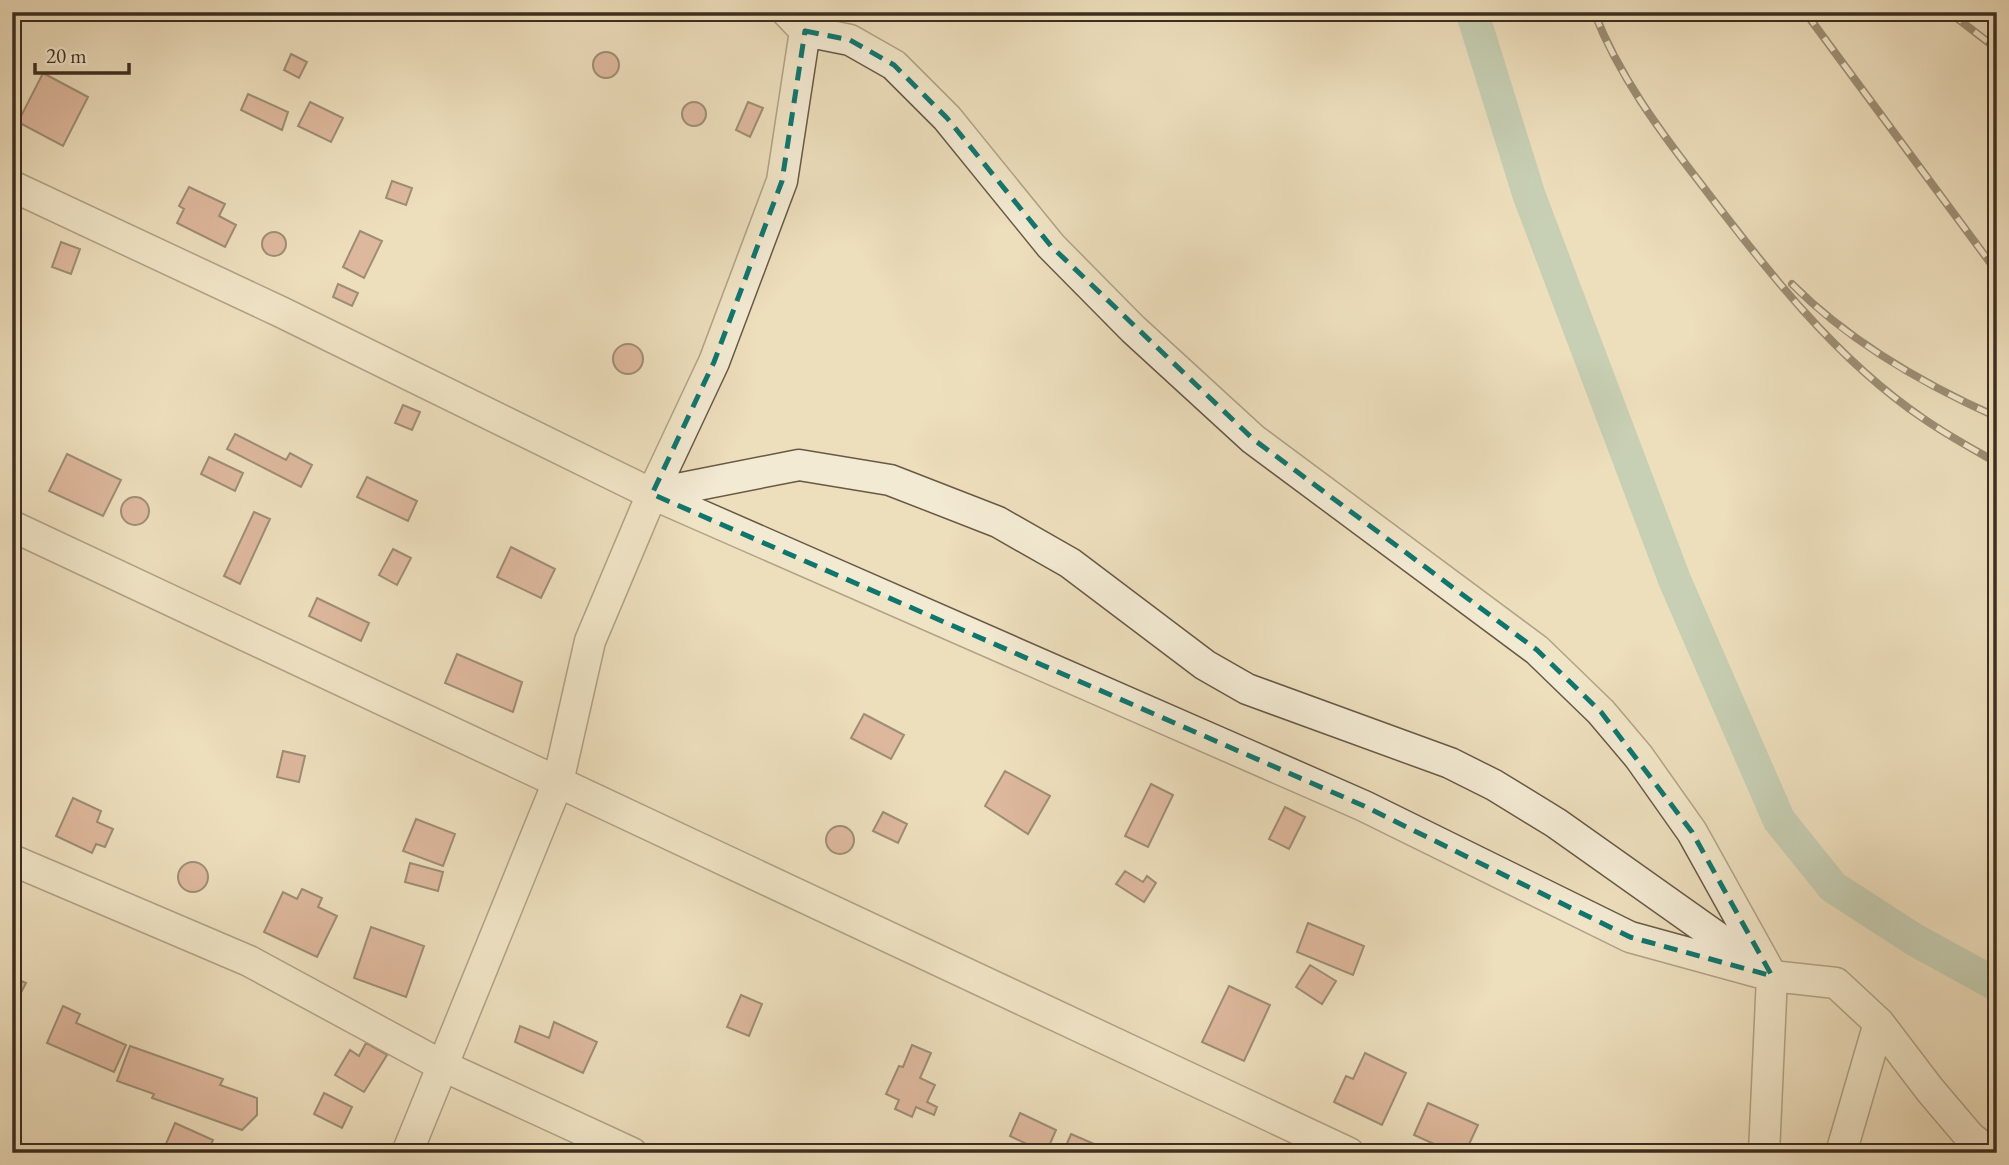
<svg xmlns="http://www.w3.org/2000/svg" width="2009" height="1165" viewBox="0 0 2009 1165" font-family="'EB Garamond',serif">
<rect width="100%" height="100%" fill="#eddebc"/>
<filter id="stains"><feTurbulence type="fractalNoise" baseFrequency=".00286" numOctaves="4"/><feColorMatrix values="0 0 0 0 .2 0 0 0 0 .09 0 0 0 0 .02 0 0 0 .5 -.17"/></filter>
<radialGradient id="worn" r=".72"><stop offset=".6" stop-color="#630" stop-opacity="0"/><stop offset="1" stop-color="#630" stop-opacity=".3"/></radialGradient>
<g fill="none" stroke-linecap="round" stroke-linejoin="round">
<path stroke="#9abdab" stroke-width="33" d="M1472,12L1529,195L1675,581L1779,820L1833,887L1915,940L1997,985"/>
</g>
<path fill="#cd8978" stroke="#3c2d1f" stroke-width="2" d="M593 65a13 13 0 1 1 26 0a13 13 0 1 1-26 0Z
M291,54L307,62L299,78L284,70Z
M43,73L88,97L63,146L18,122Z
M248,94L288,112L282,130L241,110Z
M682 114a12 12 0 1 1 24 0a12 12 0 1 1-24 0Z
M310,102L343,118L331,142L298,126Z
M748,102L763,108L750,137L736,130Z
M392,181L412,188L406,205L386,198Z
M189,187L225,204L219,216L236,225L225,247L177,223L184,209L179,206Z
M360,231L382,241L364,278L343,267Z
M262 244a12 12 0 1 1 24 0a12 12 0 1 1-24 0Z
M61,242L80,249L71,274L52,267Z
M338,284L358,293L352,306L333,297Z
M613 359a15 15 0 1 1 30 0a15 15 0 1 1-30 0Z
M403,405L420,412L412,430L395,423Z
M235,434L286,460L290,453L312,465L301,487L227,449Z
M67,454L121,480L103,516L49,491Z
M209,457L243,473L235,491L201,474Z
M367,477L417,501L408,521L357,497Z
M121 511a14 14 0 1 1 28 0a14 14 0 1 1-28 0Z
M254,512L270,519L240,584L224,576Z
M511,547L555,569L541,598L497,577Z
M393,549L411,558L397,585L379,575Z
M317,598L369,623L361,641L309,616Z
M457,654L522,682L513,712L445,683Z
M864,714L904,735L891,759L851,738Z
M283,751L305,756L299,782L277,777Z
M1005,771L1050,796L1028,834L985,806Z
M1151,784L1173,795L1148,847L1125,836Z
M73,798L101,811L97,822L113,829L105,847L96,844L92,853L56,836Z
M1285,807L1305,817L1289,849L1269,839Z
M883,812L907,824L898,843L873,831Z
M416,819L455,834L443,866L403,851Z
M826 840a14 14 0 1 1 28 0a14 14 0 1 1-28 0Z
M178 877a15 15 0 1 1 30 0a15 15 0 1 1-30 0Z
M410,863L443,872L438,891L405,882Z
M1125,871L1143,882L1147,876L1156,883L1144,902L1116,884Z
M302,889L322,898L318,907L337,916L317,957L264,932L283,892L297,899Z
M1308,923L1364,946L1353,975L1297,952Z
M371,927L424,946L406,997L354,978Z
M1310,965L1336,981L1322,1004L1296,987Z
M12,977L26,983L12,1010Z
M1229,986L1270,1005L1244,1061L1202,1042Z
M741,995L762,1004L749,1036L727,1027Z
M63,1006L80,1014L76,1023L126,1045L114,1072L47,1043Z
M554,1022L597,1042L583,1073L515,1042L520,1026L549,1038Z
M366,1043L387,1055L364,1092L335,1075L350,1050L359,1056Z
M912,1045L931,1053L920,1078L935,1085L927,1102L937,1107L934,1115L916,1107L912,1117L895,1109L899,1100L886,1094L899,1066L903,1067Z
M130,1046L223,1079L220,1085L257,1098V1115L242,1130L152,1098L154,1094L117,1081Z
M1365,1053L1406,1073L1382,1125L1334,1102L1346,1076L1353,1079Z
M324,1093L352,1107L342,1128L314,1114Z
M1428,1103L1478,1125L1465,1153H1454L1414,1135Z
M1020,1113L1056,1130L1046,1153H1028L1031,1146L1010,1136Z
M175,1123L213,1140L207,1153H162Z
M1071,1134L1115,1153H1063Z"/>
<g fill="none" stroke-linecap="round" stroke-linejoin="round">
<defs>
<path id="minor" d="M805,31L850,40L894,65L947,118L1051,246L1133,329L1253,439L1537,650L1601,712L1639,757L1692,832L1772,976L1764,1153
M12,186L281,312L652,494L1364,806L1630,937L1772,976L1836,983L1879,1023L1930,1090L1970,1137L1990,1153
M652,494L799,465L890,480L998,522L1070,563L1205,665L1247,689L1450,763L1494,785L1556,823L1755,964
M12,526L1349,1153
M12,860L249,961L441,1065L632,1153
M407,1153L558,782L590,641L652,494L714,362L782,181L805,31L787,12
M1841,1153L1879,1023"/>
</defs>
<use href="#minor" stroke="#685946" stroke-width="33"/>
<use href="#minor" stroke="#f3ead3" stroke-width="30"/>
<defs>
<path id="rail" d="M1594,12C1619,76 1659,130 1701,184C1765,268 1835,359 1924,419C1947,435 1973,449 1997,463
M1805,12L1997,272
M1949,12L1997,49
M1792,284C1850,342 1923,384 1997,417"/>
</defs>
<use href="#rail" stroke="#3c2d1f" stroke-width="8"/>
<use href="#rail" stroke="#f3ead3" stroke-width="5" stroke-dasharray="16" stroke-linecap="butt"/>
</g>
<path d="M0 0H2009V1165H0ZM805,31L850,40L894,65L947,118L1051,246L1253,439L1537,650L1601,712L1692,832L1772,976L1630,937L1364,806L652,494L714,362L782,181Z" fill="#eddebc" fill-opacity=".55" fill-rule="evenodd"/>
<path fill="none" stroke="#0f766e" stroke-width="5" stroke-dasharray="14 9" stroke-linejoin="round" d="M805,31L850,40L894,65L947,118L1051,246L1253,439L1537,650L1601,712L1692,832L1772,976L1630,937L1364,806L652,494L714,362L782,181Z"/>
<rect width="2009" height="1165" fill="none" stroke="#eddebc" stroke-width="42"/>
<rect x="14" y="14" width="1981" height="1137" fill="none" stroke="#3c2d1f" stroke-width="3.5"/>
<rect x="21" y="21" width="1967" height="1123" fill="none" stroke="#3c2d1f" stroke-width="2"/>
<path d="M35 63v10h94v-10" fill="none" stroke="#3c2d1f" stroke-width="3.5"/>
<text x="46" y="63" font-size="21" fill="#3c2d1f" stroke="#f3ead3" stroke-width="5" paint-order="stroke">20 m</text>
<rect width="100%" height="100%" filter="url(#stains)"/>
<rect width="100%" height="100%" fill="url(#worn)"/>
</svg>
